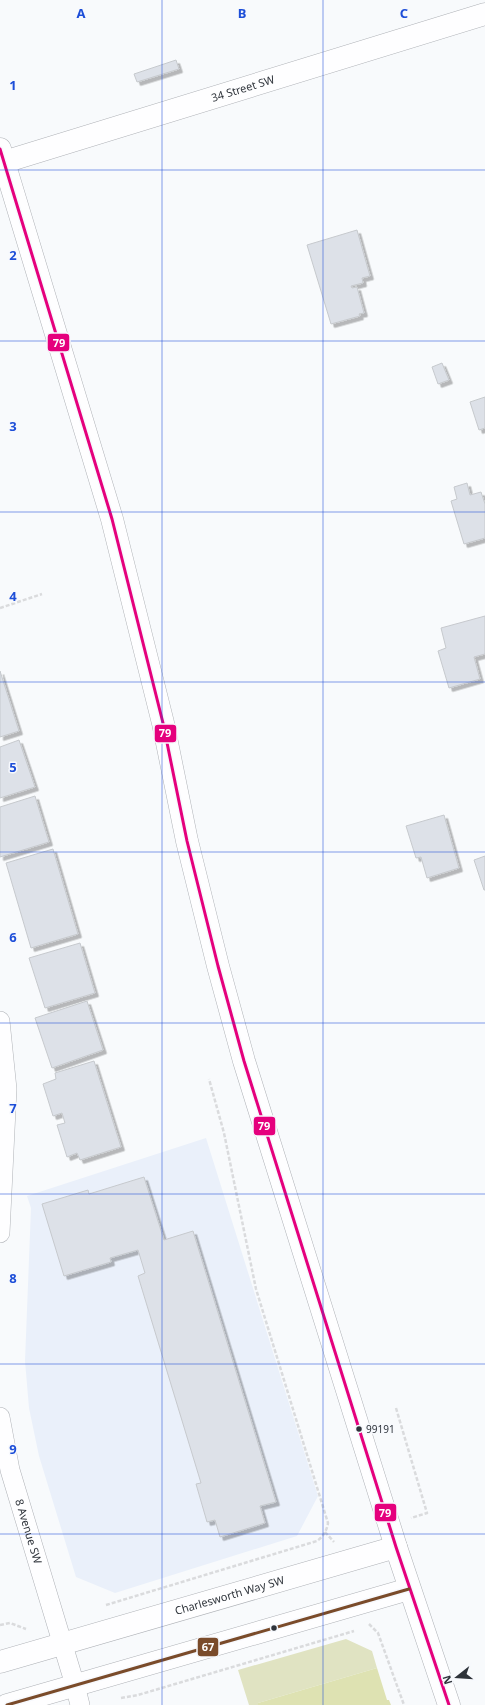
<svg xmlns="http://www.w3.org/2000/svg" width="485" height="1705" viewBox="0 0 485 1705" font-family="'Noto Sans',sans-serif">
<defs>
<filter id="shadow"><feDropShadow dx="3.5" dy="3.5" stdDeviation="0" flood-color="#0004"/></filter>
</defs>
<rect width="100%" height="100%" fill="#f8fafc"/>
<path fill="#eaf0fa" d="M206,1138L318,1496L297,1536L115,1593L76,1577L39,1456L29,1408L25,1361L31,1208L27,1196Z"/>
<path fill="#e0e3c2" d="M346,1639L372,1651L377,1668L258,1703V1705H249L238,1670Z"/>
<path fill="#dee2b2" d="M377,1668L387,1700H389L391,1705H258V1703Z"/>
<path fill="#dde1e8" stroke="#c6c9cd" filter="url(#shadow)" d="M176,60L179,69L137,82L134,74Z
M357,230L370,276L362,278L363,283L351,286L352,288L357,287L364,313L359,314L360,316L331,324L307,245Z
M442,363L449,380L438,384L432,367Z
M485,397V428L479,430L470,402Z
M467,483L470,495L481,492L485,504V538L464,544L451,501L457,499L454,487Z
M485,616V654L474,657L480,679L449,688L438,651L446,648L441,628Z
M0,671L19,731L0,737Z
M19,740L35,787L0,798V747Z
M35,796L49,842L0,857V807Z
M444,815L459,868L427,878L421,857L416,858L406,826Z
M53,849L78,934L31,948L6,863Z
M485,856V890H484L474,860Z
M80,943L95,993L45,1008L29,958Z
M87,1001L103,1050L52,1068L35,1018Z
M94,1061L121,1147L80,1160L77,1153L67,1157L57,1125L65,1123L62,1113L53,1116L43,1084L56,1079L55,1073Z
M144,1177L164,1240L193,1231L276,1502L260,1506L265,1523L220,1537L215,1520L207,1522L196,1484L201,1483L138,1276L145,1273L138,1250L110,1258L111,1262L64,1276L42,1204L88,1190L89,1194Z"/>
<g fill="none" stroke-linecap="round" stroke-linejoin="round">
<defs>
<g id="minor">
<path d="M0,1021L7,1089L0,1233"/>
<path id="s1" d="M0,1417L10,1470L75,1685L80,1705"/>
</g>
<g id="tertiary">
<path id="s2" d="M4,162L485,14"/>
<path id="s3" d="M0,1662L396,1547"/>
<path d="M7,1705L409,1589"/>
</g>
<path id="secondary" d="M0,149L112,519L163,723L187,841L218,966L244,1061L396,1547L449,1705"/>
</defs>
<use href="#minor" stroke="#afb2b7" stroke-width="20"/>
<use href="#tertiary" stroke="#afb2b7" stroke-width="23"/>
<use href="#secondary" stroke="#afb2b7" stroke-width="23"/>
<path stroke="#dadbdd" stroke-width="2.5" stroke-dasharray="4 2" stroke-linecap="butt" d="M0,608L42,594
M396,1408L427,1513L411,1518
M325,1532L334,1542
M106,1605L317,1541C323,1537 327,1530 328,1523L256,1289L224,1133L209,1079
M369,1624L378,1633L404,1705
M0,1625L10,1623L26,1629
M121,1698L138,1695L354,1631"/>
<use href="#minor" stroke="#fefeff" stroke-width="19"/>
<use href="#tertiary" stroke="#fefeff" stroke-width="22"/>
<use href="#secondary" stroke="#fefeff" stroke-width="22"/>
<defs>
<path id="bus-1" d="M0,149L112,519L163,723L187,841L218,966L244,1061L396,1547L449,1705"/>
<path id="bus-2" d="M7,1705L409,1589"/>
</defs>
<use href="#bus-1" stroke="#f7f9fd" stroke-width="6"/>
<use href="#bus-2" stroke="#f7f9fd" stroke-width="6"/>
<use href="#bus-1" stroke="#e5007d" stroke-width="3"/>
<use href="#bus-2" stroke="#7a4b2a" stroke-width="3"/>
</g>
<path fill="none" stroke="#1d4ed8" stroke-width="1" stroke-opacity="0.55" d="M162,0V1705M323,0V1705M0,170H485M0,341H485M0,512H485M0,682H485M0,852H485M0,1023H485M0,1194H485M0,1364H485M0,1534H485"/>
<g fill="#2e333a" stroke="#f7f9fd" stroke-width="1.5">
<circle cx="359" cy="1429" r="3.5"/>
<circle cx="274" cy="1628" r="3.5"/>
</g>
<g text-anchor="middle" stroke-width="3" stroke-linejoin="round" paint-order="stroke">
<g font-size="10" fill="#2e333a" stroke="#f7f9fd" text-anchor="start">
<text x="366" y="1433">99191</text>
</g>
<g font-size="11" fill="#2e333a" stroke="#f7f9fd">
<text dy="4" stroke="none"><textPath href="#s2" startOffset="250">34 Street SW</textPath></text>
<text dy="4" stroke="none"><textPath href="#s1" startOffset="118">8 Avenue SW</textPath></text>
<text dy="4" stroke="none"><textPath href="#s3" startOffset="239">Charlesworth Way SW</textPath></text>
</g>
</g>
<g font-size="13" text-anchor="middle" font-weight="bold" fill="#1d4ed8" stroke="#f7f9fd" stroke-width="3" stroke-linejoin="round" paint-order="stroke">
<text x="81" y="18">A</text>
<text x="242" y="18">B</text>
<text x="404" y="18">C</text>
<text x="13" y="90">1</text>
<text x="13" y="260">2</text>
<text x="13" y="431">3</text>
<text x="13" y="601">4</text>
<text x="13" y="772">5</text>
<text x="13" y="942">6</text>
<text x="13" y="1113">7</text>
<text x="13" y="1283">8</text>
<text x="13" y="1454">9</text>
</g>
<g stroke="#f7f9fd" stroke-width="1.5">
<rect x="47" y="333" width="23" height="19" rx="4" fill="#e5007d"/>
<rect x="154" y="724" width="23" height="19" rx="4" fill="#e5007d"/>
<rect x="253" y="1116" width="23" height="20" rx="4" fill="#e5007d"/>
<rect x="374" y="1503" width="23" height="19" rx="4" fill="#e5007d"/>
<rect x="197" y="1637" width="22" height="20" rx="4" fill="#7a4b2a"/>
</g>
<g font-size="11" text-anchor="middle" font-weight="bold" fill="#fff">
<text x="59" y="347">79</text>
<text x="165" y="737">79</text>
<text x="264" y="1130">79</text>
<text x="385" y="1517">79</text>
<text x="208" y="1651">67</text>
</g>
<g transform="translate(457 1677) rotate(253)" stroke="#f7f9fd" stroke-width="3" paint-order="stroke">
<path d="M0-3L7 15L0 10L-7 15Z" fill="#2e333a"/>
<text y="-6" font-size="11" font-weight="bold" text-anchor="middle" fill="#2e333a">N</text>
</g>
</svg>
